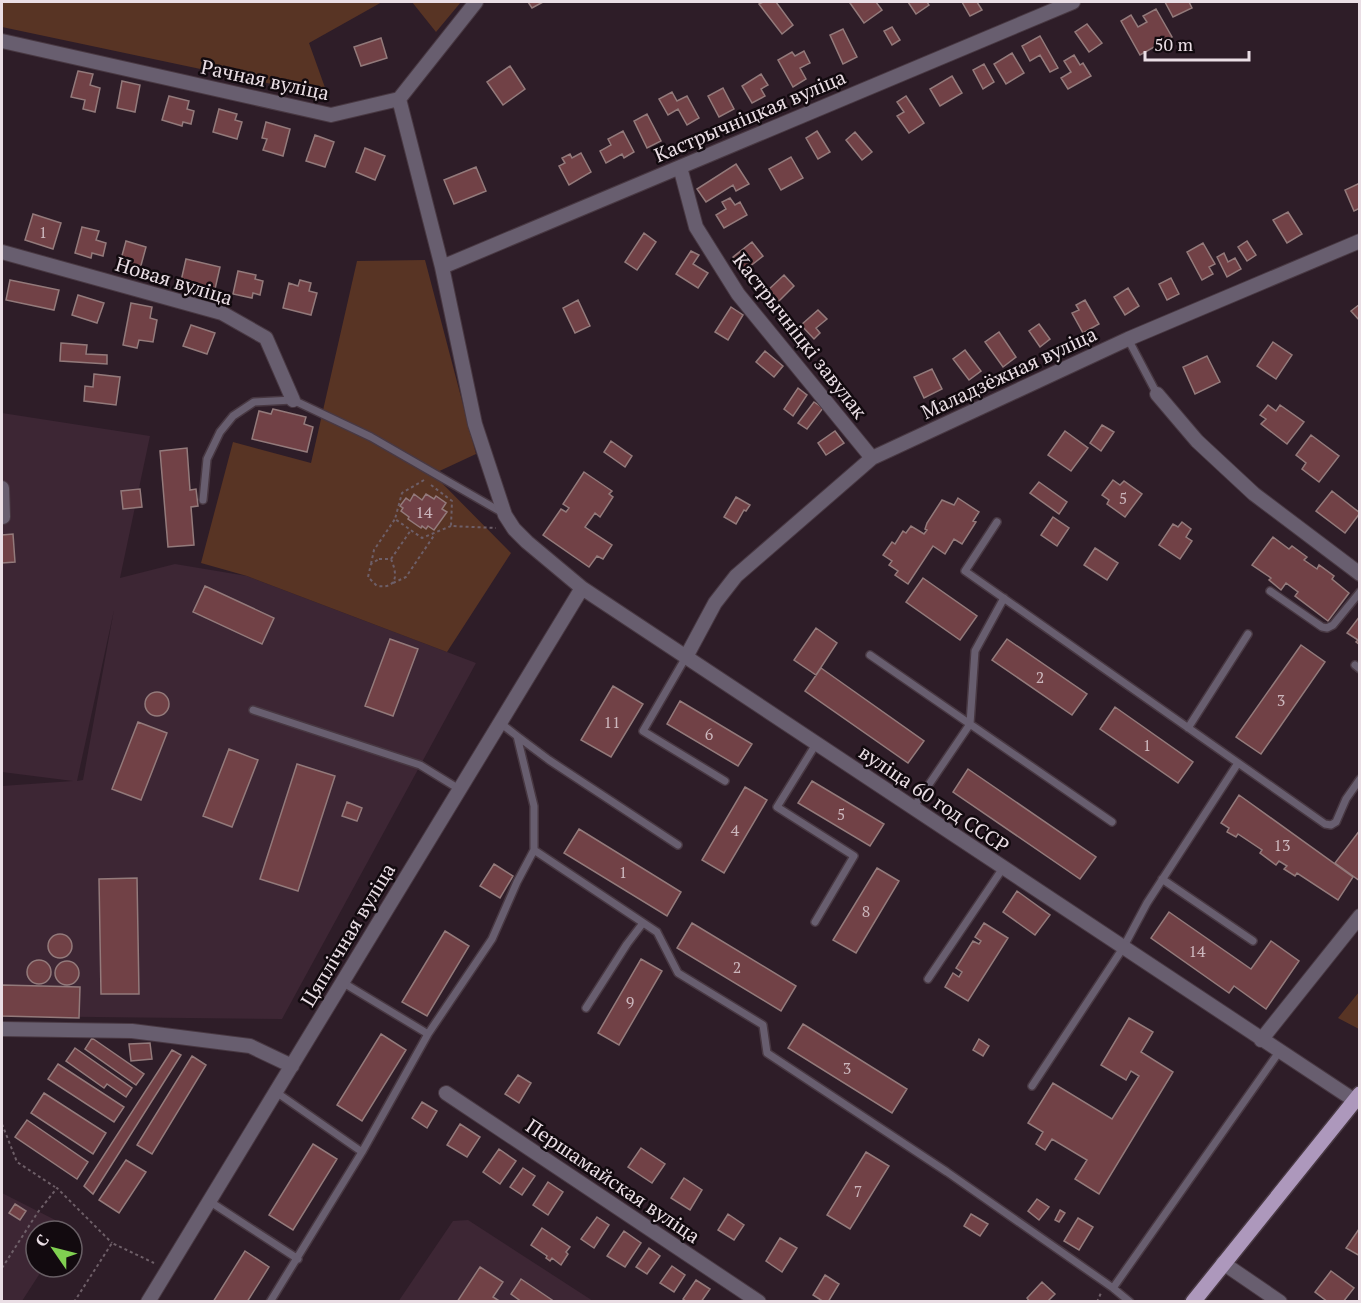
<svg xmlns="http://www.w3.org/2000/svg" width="1361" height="1303" viewBox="0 0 1361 1303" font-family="'PT Serif',serif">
<rect width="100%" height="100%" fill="#2e1d28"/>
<path fill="#3d2634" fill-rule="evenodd" d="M2,413L150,436L120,578L175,564L247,576L476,663L282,1019L2,1016V786L73,781L2,772ZM114,610L83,780L77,781Z
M2,1193L69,1227L66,1231H36V1267H44L22,1301H2Z
M468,1220L593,1301L398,1302L453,1221Z"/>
<path fill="#583424" d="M2,2H382L309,43L328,96L2,27Z
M412,2H461L436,32Z
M425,260L476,454L433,474L511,553L447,652L247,576L201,563L233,442L311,463L357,261Z
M1359,992V1029L1338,1018Z"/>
<path fill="#714146" stroke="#937a7b" stroke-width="1.5" d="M528,2H543L532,8Z
M763,2H776L793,25L782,34L759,4Z
M852,2H876L882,10L864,23L850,3Z
M908,2H927L929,5L916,14Z
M962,2H977L982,10L970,16Z
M1165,2H1189L1192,8L1173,17Z
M1156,9L1172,37L1140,55L1121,21L1131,15L1138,27L1147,22L1143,16Z
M1087,24L1102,43L1089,52L1075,32Z
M892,27L900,40L892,45L884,31Z
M843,29L857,57L843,64L830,35Z
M1040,36L1058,68L1050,72L1040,55L1030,61L1022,46Z
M381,38L387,58L361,66L354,47Z
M804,51L810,63L800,68L806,79L793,87L778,60L792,52L795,56Z
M1012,53L1024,73L1006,84L994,64Z
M1074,55L1080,65L1083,63L1091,76L1068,89L1061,78L1071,72L1064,61Z
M984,64L994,82L983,89L973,70Z
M510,66L525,89L503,105L487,82Z
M78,71L93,74L90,85L100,88L95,112L83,109L85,100L71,97Z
M761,74L768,85L761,89L765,96L752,103L742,86Z
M952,76L962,93L940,106L930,89Z
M122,81L140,85L135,112L117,108Z
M723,88L734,109L719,117L708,96Z
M672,92L677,101L687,96L699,118L687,125L678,109L668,115L659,99Z
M169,96L189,101L187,109L194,111L191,124L183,122L182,126L162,120Z
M906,96L924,123L909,133L897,116L904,112L897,102Z
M219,109L237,114L235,120L242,122L237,139L213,132Z
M647,114L661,141L647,148L634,121Z
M266,122L290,129L283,156L263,150L267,139L262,138Z
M623,131L634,152L624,158L622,154L606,163L600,151L611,145L608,139Z
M817,131L830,152L818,159L806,138Z
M855,132L872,152L862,160L846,140Z
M315,135L334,142L325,167L306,161Z
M365,148L385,156L375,180L356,172Z
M581,153L591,172L569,185L559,166L565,163L562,158L570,154L572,158Z
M791,157L803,178L781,190L769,169Z
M736,164L749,184L736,191L733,185L706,202L697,189Z
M476,167L486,191L454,204L444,180Z
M1360,183V208L1354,211L1345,190Z
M730,198L735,205L740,202L747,215L724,228L716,215L726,209L722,202Z
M1288,212L1302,234L1287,243L1273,220Z
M33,214L61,223L53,249L25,240Z
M82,227L99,231L96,240L106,243L103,256L92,253L91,258L75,253Z
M644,233L656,242L637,270L625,262Z
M126,241L146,247L140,269L120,263Z
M1247,241L1256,255L1247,261L1238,247Z
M752,242L763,256L744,271L733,257Z
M1203,243L1215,264L1209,267L1213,274L1202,280L1187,252Z
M691,251L699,255L693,264L708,273L698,288L676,274Z
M1224,253L1228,262L1235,258L1241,269L1227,277L1217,257Z
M186,259L220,267L215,289L181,281Z
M238,271L256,275L255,279L263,281L260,295L253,293L252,298L233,294Z
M784,275L794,286L777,303L766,292Z
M1171,278L1179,294L1167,300L1159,284Z
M10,280L59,290L54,310L6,300Z
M300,280L311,283L309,291L317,293L311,315L283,308L289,283L298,286Z
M1128,288L1139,306L1125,315L1114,297Z
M78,295L104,303L97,323L72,315Z
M578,300L590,326L575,333L563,308Z
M1085,300L1099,324L1083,333L1072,313L1079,310L1076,305Z
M131,303L152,307L150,318L157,320L153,342L139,340L137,348L123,345Z
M1360,304V321L1351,311Z
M731,307L743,315L728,340L715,332Z
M818,310L827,319L816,328L820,333L814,339L801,325Z
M1039,324L1050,339L1040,347L1029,331Z
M191,325L215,333L207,354L183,346Z
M999,332L1016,357L1003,367L985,342Z
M1273,342L1292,355L1276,379L1257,366Z
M61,343L87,345L86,354L107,355V364L60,361Z
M965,350L981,371L969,380L953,359Z
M765,351L783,366L774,377L756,362Z
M1207,356L1220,382L1195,394L1183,367Z
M932,369L942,389L924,398L914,377Z
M94,374L120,377L116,405L84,401L85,386L93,387Z
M798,388L807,395L793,416L784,409Z
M814,402L823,408L807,429L798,423Z
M1268,405L1276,411L1280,405L1304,422L1287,444L1261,424L1266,419L1260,415Z
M273,409L306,417L304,424L313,427L307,452L252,439L259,411L271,414Z
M1102,425L1114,432L1101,451L1090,443Z
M835,431L844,443L826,455L818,443Z
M1065,431L1088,448L1071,471L1048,455Z
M1311,435L1339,456L1319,482L1302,469L1306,463L1296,455Z
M611,441L632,456L625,467L604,452Z
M187,448L190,490L196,489L198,506L191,507L194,545L168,547L160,451Z
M584,472L612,491L609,494L613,497L600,517L595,513L585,527L612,545L603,559L597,556L589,567L543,535L561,509L566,512L569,508L563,504Z
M1113,480L1120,485L1124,481L1142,494L1125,517L1107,504L1109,500L1102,495Z
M1039,482L1067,502L1059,514L1030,493Z
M140,489L142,507L123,509L121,491Z
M1332,491L1360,513L1345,533L1316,511Z
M414,494L422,500L426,494L434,499L436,496L446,503L442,509L447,512L434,530L428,526L426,529L422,526L421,528L408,519L409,517L401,511L403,508L400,506L406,498L410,501Z
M736,497L750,505L746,511L744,510L736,524L724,517Z
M958,498L979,512L973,521L976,522L962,544L954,539L945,554L933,546L908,584L895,575L898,571L889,565L892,561L883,555L892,542L895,544L903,531L906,533L911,526L924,534L927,530L925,529L927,523L942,500L954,505Z
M1053,517L1069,528L1057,546L1041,535Z
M1182,522L1191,529L1186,537L1192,541L1180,559L1159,545L1173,524L1178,527Z
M13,534L15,562L2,563V535Z
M1273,537L1289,549L1292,546L1307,557L1304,560L1317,569L1319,565L1334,576L1332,579L1349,593L1328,621L1295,596L1298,592L1286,583L1281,590L1269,580L1271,578L1252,565Z
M1095,548L1118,563L1107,580L1084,565Z
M923,578L977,616L960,640L906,602Z
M205,586L274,618L262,644L193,612Z
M1360,616V645L1356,642L1358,640L1347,633Z
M816,628L837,643L816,675L794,660Z
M390,639L418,649L393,716L365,706Z
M1007,639L1087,694L1072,715L992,660Z
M1301,645L1325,662L1261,754L1236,737Z
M821,668L924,741L908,763L805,691Z
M613,686L643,704L611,757L581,740Z
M145 704a12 12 0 1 1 24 0a12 12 0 1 1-24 0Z
M680,701L752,744L738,766L667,724Z
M1115,707L1193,762L1178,783L1100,729Z
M138,722L167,733L141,800L112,789Z
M229,749L258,760L232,827L203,816Z
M297,764L335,776L298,891L260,879Z
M968,769L1096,857L1080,879L953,792Z
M812,781L884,824L870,846L798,803Z
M745,787L767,800L724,873L702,860Z
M1239,795L1353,877L1338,900L1297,873L1295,876L1284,869L1287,866L1279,861L1276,865L1260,853L1262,850L1238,834L1236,837L1227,832L1229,828L1221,823Z
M347,802L362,808L357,821L342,816Z
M579,829L681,892L667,916L564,853Z
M1360,830V881L1335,863Z
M494,864L513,876L500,898L480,886Z
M877,868L899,881L856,953L833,940Z
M137,878L139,994H101L99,879Z
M1017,891L1050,915L1035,935L1003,912Z
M1169,912L1251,969L1271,941L1299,961L1266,1009L1234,986L1229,993L1151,938Z
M692,923L796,986L781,1011L677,948Z
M984,923L1008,938L968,1001L945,987L953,973L959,977L962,972L956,968L973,941L979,944L981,941L975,937Z
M445,931L469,946L427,1016L402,1002Z
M48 946a12 12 0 1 1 24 0a12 12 0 1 1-24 0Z
M641,959L662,971L619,1045L598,1033Z
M27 972a12 12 0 1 1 24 0a12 12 0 1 1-24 0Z
M55 973a12 12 0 1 1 24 0a12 12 0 1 1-24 0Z
M2,985L80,987L79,1018L2,1016Z
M1129,1018L1153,1032L1141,1052L1173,1072L1099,1194L1075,1179L1087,1160L1052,1139L1045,1150L1036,1144L1043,1132L1028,1123L1053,1083L1112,1119L1139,1076L1131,1071L1126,1080L1101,1065Z
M803,1024L907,1089L892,1113L788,1048Z
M381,1034L406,1050L362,1121L337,1105Z
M92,1038L144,1074L136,1085L85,1049Z
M979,1039L989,1046L983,1056L973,1050Z
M150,1043L152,1059L131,1061L129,1044Z
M75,1048L132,1088L126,1097L107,1084L104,1088L66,1061Z
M172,1050L181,1055L93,1194L84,1186Z
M192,1056L206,1065L152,1154L137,1145Z
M58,1064L124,1107L114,1122L48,1079Z
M518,1075L531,1083L519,1103L505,1094Z
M44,1093L106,1133L93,1154L31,1113Z
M422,1102L437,1111L427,1128L412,1118Z
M27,1120L88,1162L77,1179L15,1137Z
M460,1124L480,1137L467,1157L447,1145Z
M313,1144L337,1159L293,1230L269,1215Z
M641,1148L665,1164L652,1183L628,1167Z
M499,1149L516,1161L500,1184L483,1172Z
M866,1152L889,1166L850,1229L827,1215Z
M126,1160L146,1172L119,1213L99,1200Z
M523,1168L535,1176L522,1195L510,1187Z
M684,1178L702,1190L690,1210L671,1198Z
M548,1182L563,1192L548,1215L533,1205Z
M1037,1199L1049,1207L1039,1220L1028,1211Z
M15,1204L26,1211L20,1220L9,1213Z
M1060,1210L1065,1213L1059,1222L1055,1220Z
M728,1214L744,1225L734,1240L718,1230Z
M971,1214L988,1224L980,1236L964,1226Z
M597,1217L609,1225L594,1248L581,1239Z
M1078,1218L1093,1227L1079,1250L1064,1241Z
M542,1228L570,1247L566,1252L568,1254L561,1265L552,1258L550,1261L546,1258L547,1256L531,1245Z
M1359,1229H1360V1256L1346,1248Z
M624,1231L641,1243L625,1267L607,1256Z
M780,1238L797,1248L782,1272L766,1261Z
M649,1248L660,1256L647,1274L636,1267Z
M245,1251L269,1267L247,1302H213Z
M672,1266L685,1275L674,1292L660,1283Z
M480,1267L503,1282L493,1297L501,1302H457Z
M1331,1271L1354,1288L1343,1302H1328L1315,1292Z
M825,1275L839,1284L828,1302H824L813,1295Z
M521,1279L555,1302H522L511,1294Z
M696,1280L710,1289L701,1302H687L683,1299Z
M1042,1282L1055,1294L1049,1300L1050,1302H1030L1027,1298Z"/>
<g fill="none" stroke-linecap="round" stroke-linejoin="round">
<defs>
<path id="lane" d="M1128,339L1157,394
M203,500L207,459L220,432L233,416L254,402L293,400L371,437L503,513
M997,522L965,571L1325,824L1331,825L1336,822L1346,799L1360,779
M1270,591L1322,627L1327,628L1333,625L1360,592
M870,655L1112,822
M686,657L643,731L725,781
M1355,665L1360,669
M253,710L420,765L459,789
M1188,728L1248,634
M517,736L549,760L678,845
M913,808L970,724L975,651L1004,598
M534,850L657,932L678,973L763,1025L767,1053L947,1172L1113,1288L1130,1302
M1162,879L1253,941
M815,922L854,856L777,807L816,744
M928,979L1003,868
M342,982L428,1034
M586,1008L627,944L643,923
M1032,1086L1123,948L1147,903L1238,763
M276,1092L362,1152
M209,1201L298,1259
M1113,1288L1279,1052
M270,1302L362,1152L428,1034L492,939L517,882L534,850V806L517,736L499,722"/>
<path id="street" d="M2,41L331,115L399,99L476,2
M399,99L442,267L475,424L505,515L514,529L527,542L582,588L1354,1100
M680,167L696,227L738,294L872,458
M2,252L222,313L266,338L293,400
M442,267L1073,2
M1157,394L1197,441L1254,494L1360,574
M2,488L3,517
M686,657L715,603L736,576L872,458L1128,339L1360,241
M2,1029L132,1031L250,1046L292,1066
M1261,1040L1360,916
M446,1093L759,1302
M1223,1263L1280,1302
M148,1302L582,588"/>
<path id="primary" d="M1193,1302L1360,1094"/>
</defs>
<use href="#lane" stroke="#483842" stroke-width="10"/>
<use href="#street" stroke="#483842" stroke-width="16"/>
<use href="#primary" stroke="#483842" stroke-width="18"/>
<path stroke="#6e5f68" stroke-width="2" stroke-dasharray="3 3" stroke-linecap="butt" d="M424,480L402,493L395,519L422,538L451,526
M431,485L452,501L451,526L496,528
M379,559H391C397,573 399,589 377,586L368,577L371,564Z
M391,559L411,530
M371,564L374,550L395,519
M393,583L406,577L435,534
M2,1124L17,1162L55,1187
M2,1268L38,1212L57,1188L112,1243
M74,1302L112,1243L154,1263
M1097,1302L1101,1293"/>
<use href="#lane" stroke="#685e6f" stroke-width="7"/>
<use href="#street" stroke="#685e6f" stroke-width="14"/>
<use href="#primary" stroke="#ad98bc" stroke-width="15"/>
</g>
<g text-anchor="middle" stroke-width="5" stroke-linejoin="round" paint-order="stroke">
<g font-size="16" fill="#ccb7bd">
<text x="43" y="238">1</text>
<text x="1123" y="504">5</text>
<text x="424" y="518">14</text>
<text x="1040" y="683">2</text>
<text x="1281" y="706">3</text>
<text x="612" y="728">11</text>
<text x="709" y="740">6</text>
<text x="1147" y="751">1</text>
<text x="841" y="820">5</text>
<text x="735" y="836">4</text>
<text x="1282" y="851">13</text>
<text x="623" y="878">1</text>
<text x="866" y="917">8</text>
<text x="1197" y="957">14</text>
<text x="737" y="973">2</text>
<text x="630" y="1008">9</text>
<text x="847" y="1074">3</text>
<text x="858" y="1197">7</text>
</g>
<g font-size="20" fill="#eadee5" stroke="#120a0f">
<text transform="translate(265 80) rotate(12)" y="7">Рачная вуліца</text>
<text transform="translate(750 116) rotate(-23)" y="7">Кастрычніцкая вуліца</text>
<text transform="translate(174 281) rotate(17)" y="7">Новая вуліца</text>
<text transform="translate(800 336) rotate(52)" y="7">Кастрычніцкі завулак</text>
<text transform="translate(1009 373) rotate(-25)" y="7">Маладзёжная вуліца</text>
<text transform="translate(934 799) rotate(34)" y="7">вуліца 60 год СССР</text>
<text transform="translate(348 935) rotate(-59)" y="7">Цяплічная вуліца</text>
<text transform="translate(613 1181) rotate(34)" y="7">Першамайская вуліца</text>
</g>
</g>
<rect width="1361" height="1303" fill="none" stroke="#eadee5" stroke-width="6"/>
<g transform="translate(54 1249) rotate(305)"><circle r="28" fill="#120a0f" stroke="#685f65" stroke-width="1.5"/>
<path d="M0-4.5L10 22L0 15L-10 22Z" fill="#80d051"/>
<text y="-9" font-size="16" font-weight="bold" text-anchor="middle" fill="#eadee5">С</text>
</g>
<path d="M1145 51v9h104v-9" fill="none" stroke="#eadee5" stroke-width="3"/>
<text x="1154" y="51" font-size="18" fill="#eadee5" stroke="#120a0f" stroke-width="4.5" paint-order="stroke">50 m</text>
</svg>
